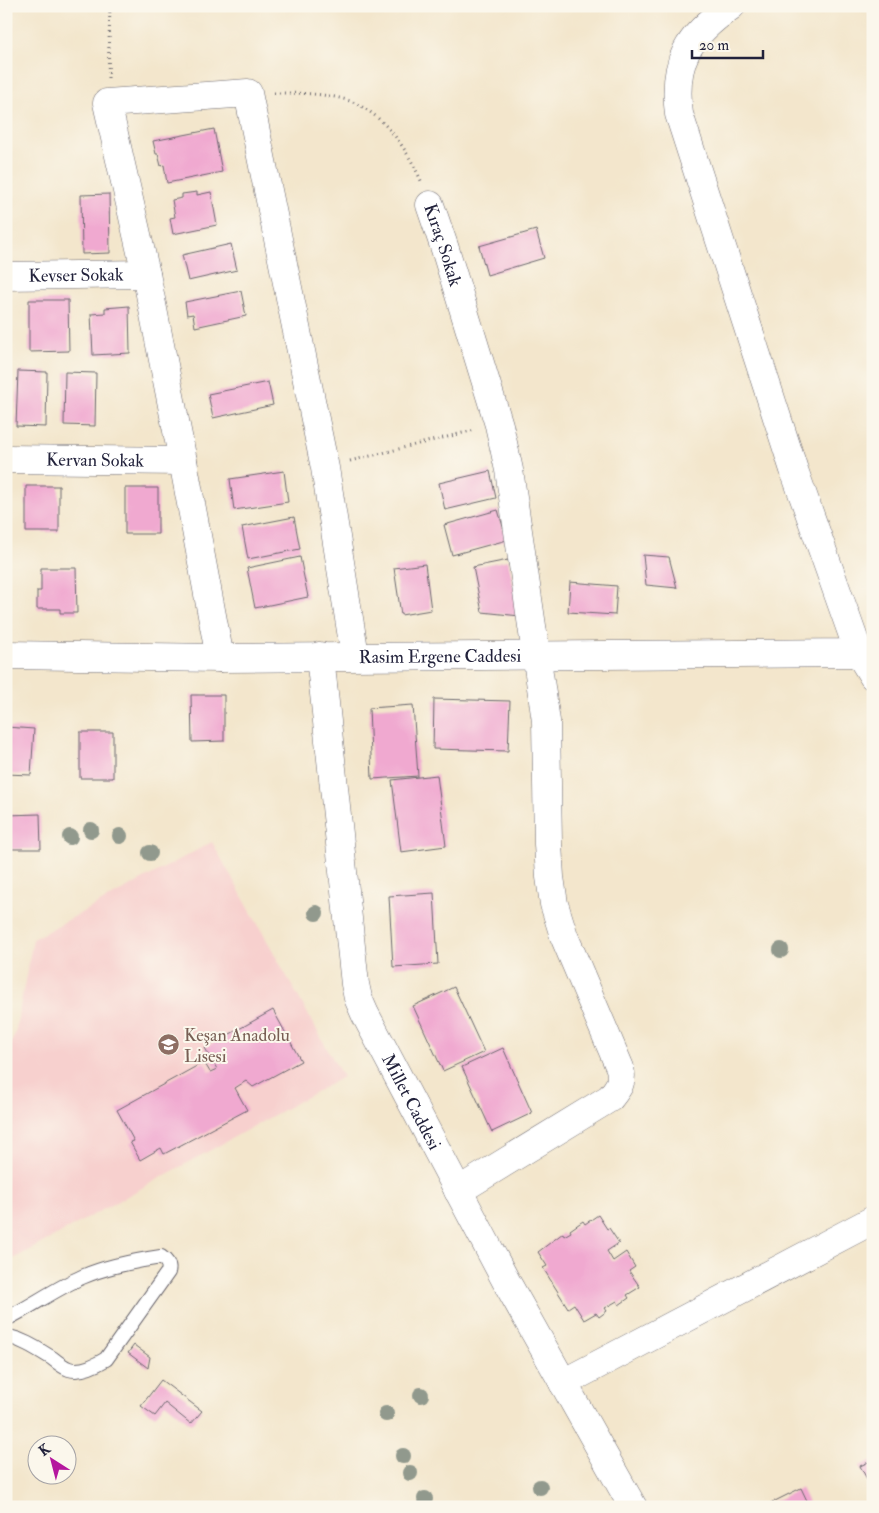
<svg xmlns="http://www.w3.org/2000/svg" width="879" height="1513" viewBox="0 0 879 1513" font-family="'IM FELL Double Pica',serif">
<rect width="100%" height="100%" fill="#fbf7ec"/>
<filter id="ink" filterUnits="userSpaceOnUse"><feTurbulence type="fractalNoise" baseFrequency=".02" numOctaves="2"/><feDisplacementMap in="SourceGraphic" scale="10" xChannelSelector="R" yChannelSelector="G"/><feConvolveMatrix kernelMatrix="1 2 1 2 8 2 1 2 1" color-interpolation-filters="sRGB"/></filter>
<filter id="wash" filterUnits="userSpaceOnUse"><feTurbulence type="fractalNoise" baseFrequency=".0096" numOctaves="4" result="noise"/><feDisplacementMap in="SourceGraphic" scale="20" xChannelSelector="R" yChannelSelector="G"/><feGaussianBlur stdDeviation="1.12" result="paint"/><feColorMatrix in="noise" values="0 0 0 0 0 0 0 0 0 0 0 0 0 0 0 0 0 1.4 0 .05"/><feComposite in="paint" operator="in"/></filter>
<g filter="url(#wash)">
<rect width="100%" height="100%" fill="#f3e6cc"/>
<path fill="#f7d0ce" d="M212,842L343,1077L6,1263V1055L15,1034L33,939Z"/>
<g id="blocks">
<path fill="#f0a9d0" d="M214,129L222,172L167,183L164,165L161,166L158,154H156L153,141Z
M197,192V195L211,192L217,225L173,234L170,218L175,217L172,200L182,198V194Z
M109,194L110,253L82,254L81,195Z
M536,230L544,258L487,275L479,246Z
M231,244L237,270L188,281L182,255Z
M241,291L246,316L195,327L193,314L187,315L185,302Z
M29,300H68L69,351L29,352Z
M129,306L130,353L93,355L91,314L105,313V308Z
M18,371L47,372L46,427L16,426Z
M65,372L96,373L95,426L64,425Z
M268,382L273,405L213,418L208,394Z
M284,471L288,502L234,510L230,479Z
M490,471L496,498L445,510L439,483Z
M26,486H59V532H26Z
M125,488H158V534H125Z
M498,510L507,540L452,555L444,525Z
M294,517L300,549L248,559L242,527Z
M643,555L669,557L677,588L646,585Z
M300,557L308,597L255,608L247,568Z
M508,560L520,616L482,612L473,567Z
M425,564L431,610L401,615L394,568Z
M41,568H76L77,613H60V609H37V591H41Z
M570,582L617,586L615,615L568,612Z
M191,695H224V741L192,742Z
M434,699L510,701L508,751L433,749Z
M413,705L418,776L372,779L369,708Z
M6,727L34,729L31,775L6,774Z
M80,732H113V778H80Z
M437,775L446,846L401,852L392,780Z
M40,814L41,849H6V815Z
M434,893L438,964L393,967L389,896Z
M454,987L484,1052L443,1071L413,1006Z
M273,1010L301,1061L253,1087L246,1081L235,1088L247,1110L164,1154L161,1148L140,1160L130,1142L134,1141L117,1110L204,1062L210,1072L217,1069L205,1048Z
M503,1048L532,1113L492,1132L462,1067Z
M598,1215L607,1229L609,1228L619,1243L607,1251L613,1261L626,1252L635,1267L629,1271L640,1287L627,1295L629,1298L619,1305L617,1301L605,1308L607,1311L599,1317L596,1313L584,1320L574,1304L568,1308L543,1268L547,1266L538,1252L563,1233L564,1236L571,1232L570,1230L583,1221L585,1224Z
M134,1345L150,1357L148,1368L128,1353Z
M161,1380L202,1411L191,1424L165,1403L155,1416L141,1406Z
M873,1460V1490L860,1466Z
M801,1488L810,1507H763Z"/>
</g>
</g>
<g filter="url(#ink)">
<use href="#blocks" fill-opacity="0" stroke="#6b676e" stroke-width="1"/>
<g fill="none" stroke-linecap="round" stroke-linejoin="round">
<defs>
<path id="lane" d="M6,1319C32,1306 55,1289 82,1277C107,1266 134,1261 161,1257C167,1261 170,1265 168,1272L106,1359C96,1365 81,1373 69,1369C63,1367 57,1362 52,1358C37,1349 24,1340 6,1336"/>
<g id="street">
<path d="M731,6C688,36 672,61 679,114L794,470L859,653L873,676"/>
<path id="s1" d="M430,205L445,249L499,425L509,470L546,721L548,844L550,877L554,904L564,936L620,1068C623,1082 619,1087 610,1098L458,1191"/>
<path id="s2" d="M6,276L146,274"/>
<path id="s3" d="M6,459L183,461"/>
<path id="s4" d="M320,656L355,984L358,998L365,1014L506,1281L633,1507"/>
<path d="M220,658L183,461L146,274L107,103L248,93L325,468L355,656"/>
<path d="M563,1383L873,1220"/>
</g>
<g id="secondary">
<path id="s5" d="M6,655L220,658L859,653L873,651"/>
</g>
</defs>
<use href="#lane" stroke="#6b676e" stroke-width="16"/>
<use href="#street" stroke="#6b676e" stroke-width="29"/>
<use href="#secondary" stroke="#6b676e" stroke-width="29"/>
<path stroke="#6b676e" stroke-width="3" stroke-dasharray="1 4" stroke-linecap="butt" d="M108,78L110,6
M274,93C299,93 326,93 350,101C384,114 408,150 422,183
M350,461L475,430"/>
<use href="#lane" stroke="#fff" stroke-width="14"/>
<use href="#street" stroke="#fff" stroke-width="28"/>
<use href="#secondary" stroke="#fff" stroke-width="28"/>
</g>
<g fill="#91998d">
<circle cx="91" cy="830" r="8"/>
<circle cx="120" cy="836" r="8"/>
<circle cx="70" cy="837" r="8"/>
<circle cx="150" cy="853" r="8"/>
<circle cx="316" cy="913" r="8"/>
<circle cx="781" cy="950" r="8"/>
<circle cx="421" cy="1395" r="8"/>
<circle cx="386" cy="1414" r="8"/>
<circle cx="403" cy="1456" r="8"/>
<circle cx="410" cy="1473" r="8"/>
<circle cx="540" cy="1487" r="8"/>
<circle cx="425" cy="1499" r="8"/>
</g>
</g>
<defs>
<symbol id="school-disc" viewBox="-11 -11 22 22"><circle r="9.5" fill="#8d6e63" stroke="#fbf7ec"/><path d="M0-5L7-2L0 1L-7-2ZM-4 1L0 2.5L4 1V4Q0 6-4 4Z" fill="#fff"/></symbol>
</defs>
<g fill-rule="evenodd">
<use href="#school-disc" x="156" y="1032" width="25" height="25"/>
</g>
<g text-anchor="middle" stroke-width="4" stroke-linejoin="round" paint-order="stroke">
<g font-size="18" fill="#22223b" stroke="#fbf7ec">
<text dy="6" stroke="none"><textPath href="#s1" startOffset="42">Kıraç Sokak</textPath></text>
<text dy="6" stroke="none"><textPath href="#s2" startOffset="70">Kevser Sokak</textPath></text>
<text dy="6" stroke="none"><textPath href="#s3" startOffset="89">Kervan Sokak</textPath></text>
<text dy="6" stroke="none"><textPath href="#s5" startOffset="434">Rasim Ergene Caddesi</textPath></text>
<text dy="6" stroke="none"><textPath href="#s4" startOffset="461">Millet Caddesi</textPath></text>
</g>
<g font-size="18" fill="#785e54" stroke="#fbf7ec" text-anchor="start">
<text x="184" y="1041">Keşan Anadolu<tspan x="184" dy="21">Lisesi</tspan></text>
</g>
</g>
<rect width="879" height="1513" fill="none" stroke="#fbf7ec" stroke-width="25"/>
<g transform="translate(52 1460) rotate(324)"><circle r="24" fill="#fbf7ec" stroke="#a4a2a5"/>
<path d="M0-4L9 19L0 12L-9 19Z" fill="#b5179e"/>
<text y="-8" font-size="14" font-weight="bold" text-anchor="middle" fill="#22223b">K</text>
</g>
<path d="M692 50v8h71v-8" fill="none" stroke="#22223b" stroke-width="2.5"/>
<text x="699" y="50" font-size="15" fill="#22223b" stroke="#fbf7ec" stroke-width="4" paint-order="stroke">20 m</text>
</svg>
